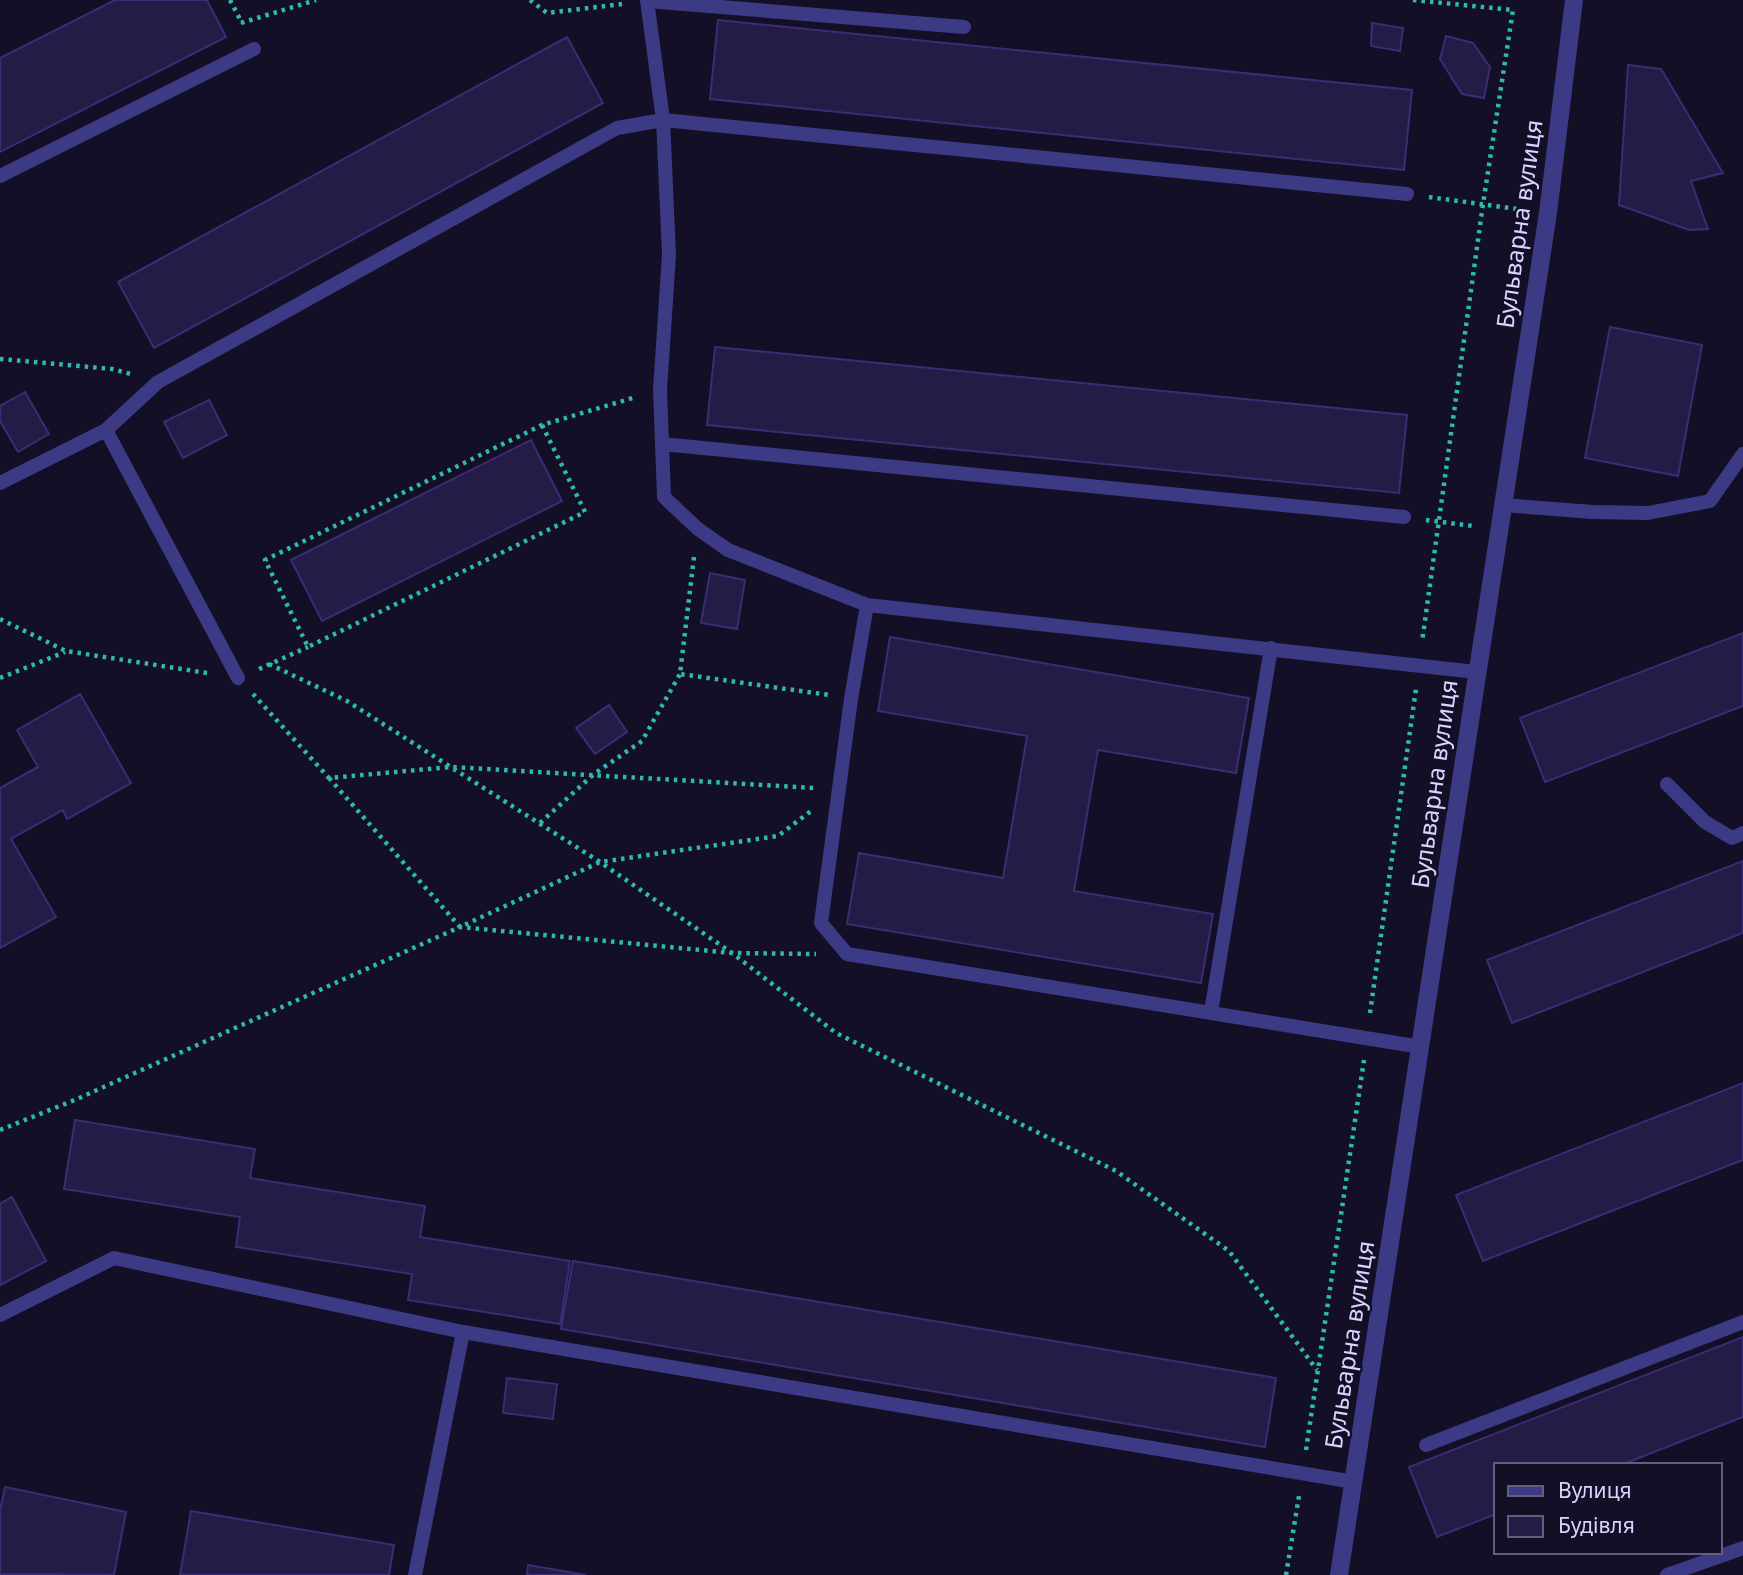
<svg xmlns="http://www.w3.org/2000/svg" width="1743" height="1575" viewBox="0 0 1743 1575" font-family="'Noto Sans',sans-serif">
<rect width="100%" height="100%" fill="#130f26"/>
<path fill="#241b47" stroke="#3b2d73" stroke-width="2" d="M115,0H207L226,37L0,152V58Z
M718,20L1412,90L1404,170L710,99Z
M1372,23L1403,28L1400,51L1371,46Z
M1446,36L1473,43L1490,67L1484,98L1462,94L1440,59Z
M567,37L603,103L154,348L118,282Z
M1628,65L1661,69L1723,173L1691,181L1708,229L1689,230L1619,205Z
M1610,327L1702,345L1678,476L1585,458Z
M715,347L1407,415L1399,493L707,425Z
M25,392L49,434L18,452L0,421V406Z
M209,400L227,435L183,458L164,422Z
M531,440L562,501L322,621L291,560Z
M710,573L745,580L737,629L701,623Z
M1743,633V706L1545,782L1520,718Z
M890,637L1249,698L1236,773L1098,750L1074,891L1213,914L1201,983L847,924L859,853L1003,878L1027,736L878,711Z
M80,694L131,783L67,819L63,810L11,839L56,917L0,948V788L38,767L17,730Z
M609,705L627,732L595,754L576,728Z
M1743,861V933L1512,1023L1487,960Z
M1743,1083V1160L1483,1261L1456,1195Z
M75,1120L255,1149L250,1178L425,1206L420,1237L570,1261L560,1324L408,1300L412,1274L236,1247L240,1217L64,1189Z
M12,1197L46,1261L0,1285V1204Z
M573,1261L1276,1378L1265,1447L561,1329Z
M1743,1337V1417L1621,1465H1496V1514L1437,1537L1409,1467Z
M507,1378L557,1384L553,1419L503,1413Z
M5,1487L126,1512L114,1575L0,1574V1511Z
M191,1511L394,1545L389,1575H180Z
M528,1565L586,1575H527Z"/>
<g fill="none" stroke-linecap="round" stroke-linejoin="round">
<path stroke="#2fb8b0" stroke-width="4.5" stroke-dasharray="3.5 5" stroke-linecap="butt" d="M230,0L242,23
M530,0L547,13L622,4
M1413,0L1513,10L1483,204L1422,642
M241,23L316,0
M1429,197L1524,210
M0,359L112,369L131,374
M542,425L585,512L308,647L265,560L542,425L636,397
M1426,520L1473,526
M694,557L680,674L829,695
M0,619L66,651L207,673
M269,664L347,701L600,862L732,953L836,1033L1116,1171L1229,1251L1317,1370
M259,669L308,647
M0,678L65,652
M253,694L329,778L451,767L815,788
M329,778L460,927L600,862L778,836L811,811
M540,823L594,774L642,741L680,674
M1370,1013L1416,689
M0,1130L77,1099L460,927L732,953L816,954
M1306,1450L1364,1060
M1286,1575L1299,1496"/>
<path stroke="#3d3a85" stroke-width="14" d="M647,0L663,120L669,255L660,390L664,497L698,529L728,550L867,605L1476,672
M647,1L964,27
M0,176L254,49
M106,430L238,678
M662,444L1404,517
M0,483L106,430L158,382L617,128L663,120L1407,194
M1502,505L1593,512L1648,513L1710,501L1743,454
M867,605L851,699L821,923L847,954L1421,1047
M1667,784L1705,822L1732,838L1743,833
M1211,1012L1271,648
M0,1315L114,1258L463,1332L1354,1482
M1426,1445L1743,1322
M415,1575L463,1332
M1667,1575L1743,1548"/>
<path stroke="#3d3a85" stroke-width="18" d="M1339,1575L1548,213L1574,0"/>
</g>
<g text-anchor="middle" stroke-width="5" stroke-linejoin="round" paint-order="stroke">
<g font-size="24" fill="#d9d4ff" stroke="#130f26">
<text transform="translate(1520 224) rotate(-82)" y="8">Бульварна вулиця</text>
<text transform="translate(1435 784) rotate(-82)" y="8">Бульварна вулиця</text>
<text transform="translate(1350 1345) rotate(-81)" y="8">Бульварна вулиця</text>
</g>
</g>
<rect x="1494" y="1463" width="228" height="91" fill="#130f26" stroke="#625e7d" stroke-width="2"/>
<rect x="1508" y="1486" width="35" height="10" fill="#3d3a85" stroke="#625e7d" stroke-width="2"/>
<text x="1558" y="1498" font-size="21" fill="#d9d4ff">Вулиця</text>
<rect x="1508" y="1516" width="35" height="21" fill="#241b47" stroke="#625e7d" stroke-width="2"/>
<text x="1558" y="1533" font-size="21" fill="#d9d4ff">Будівля</text>
</svg>
